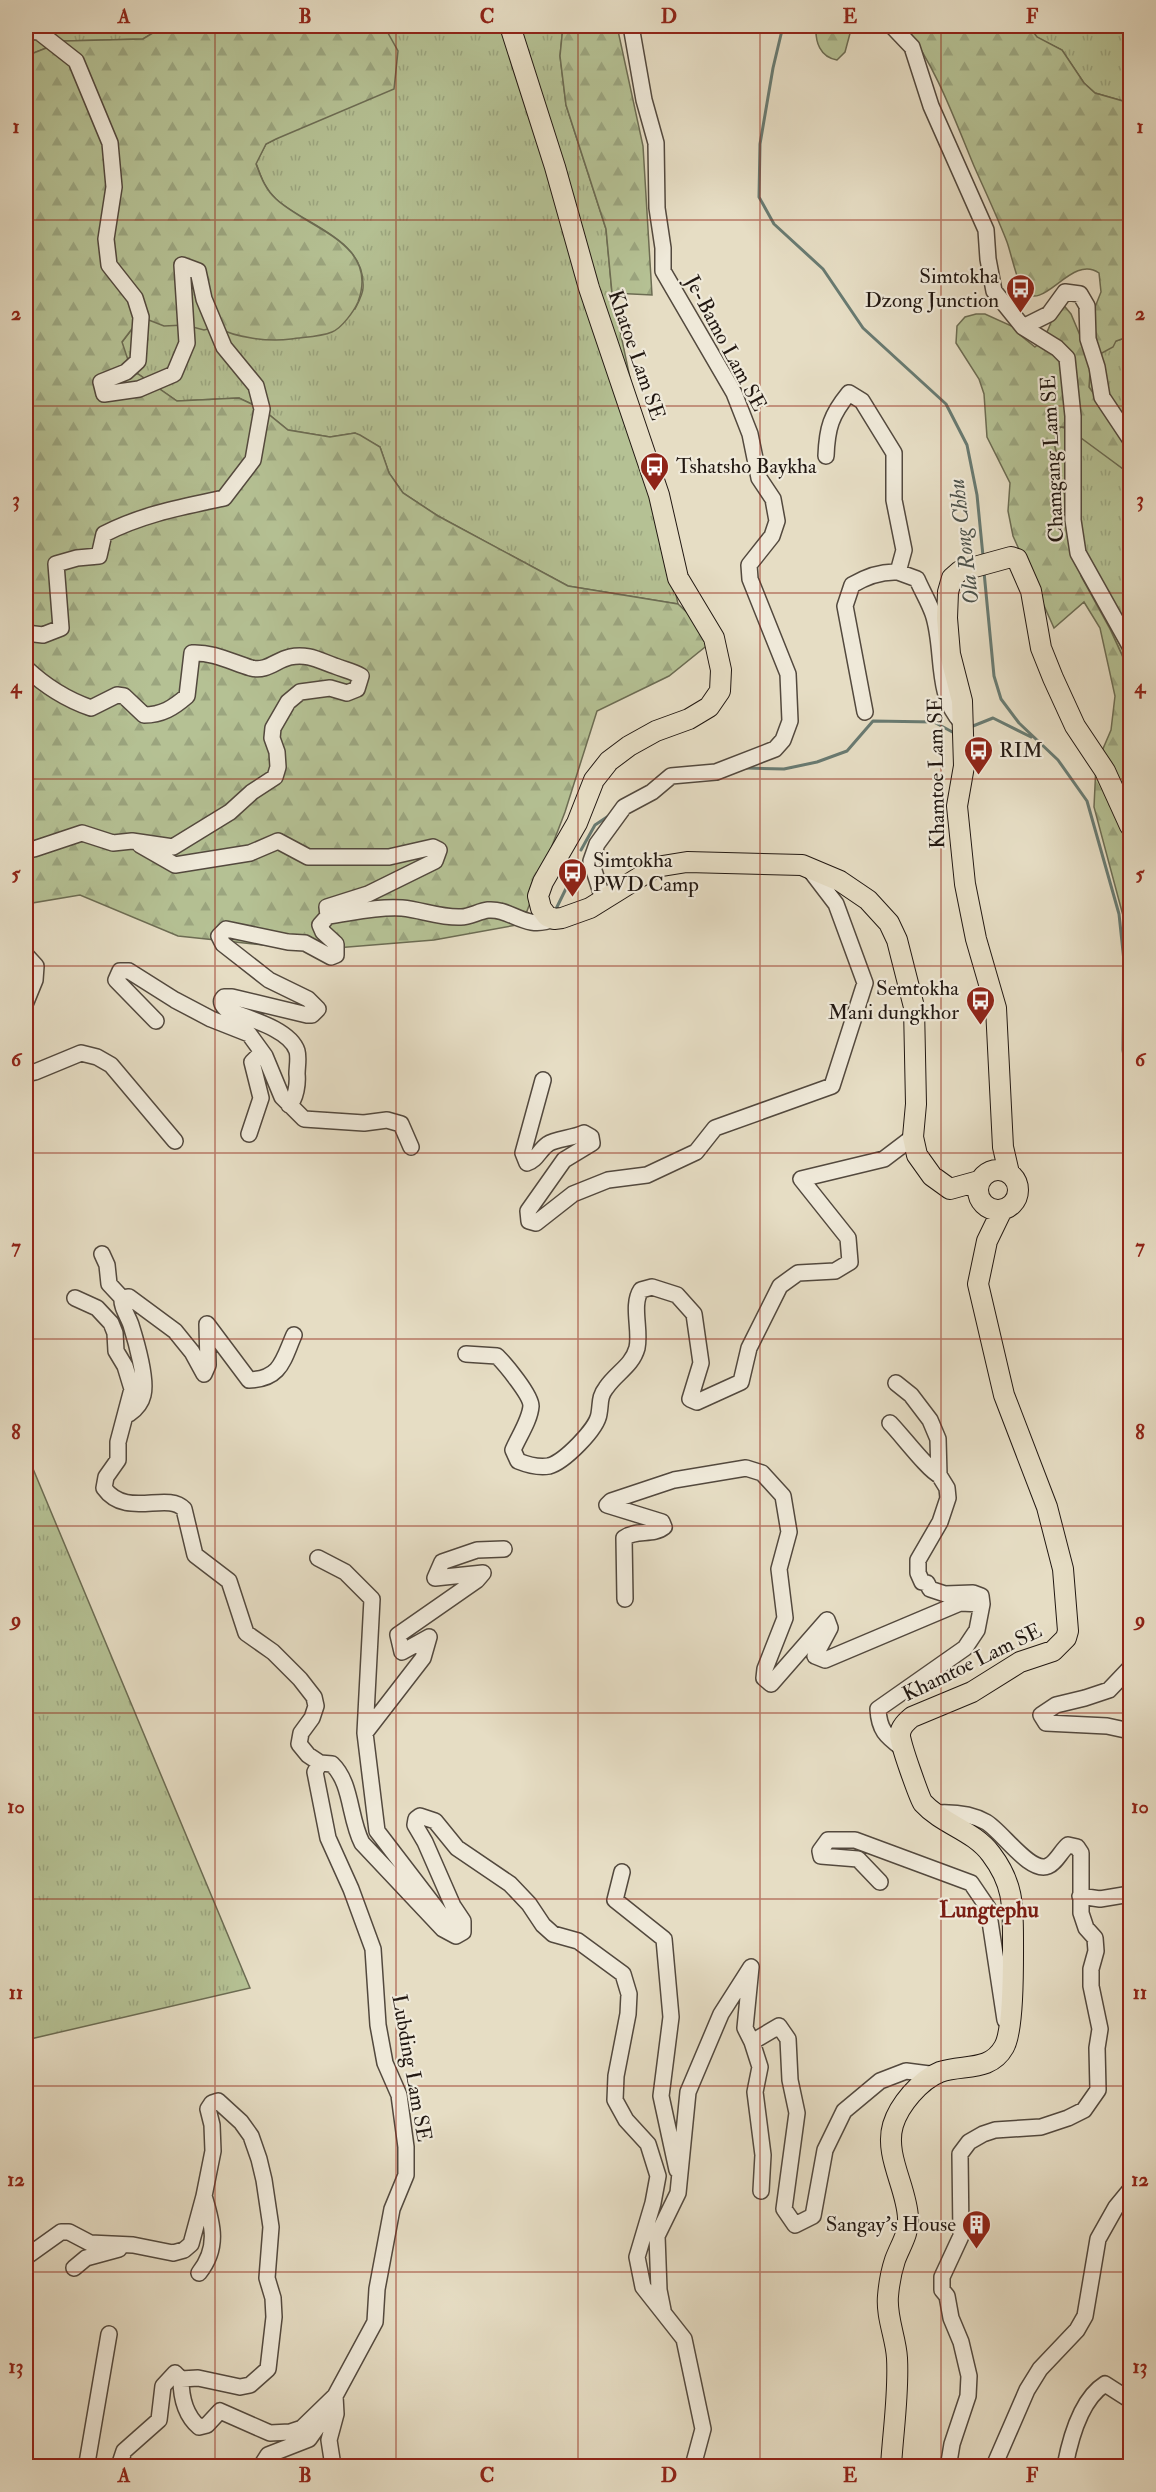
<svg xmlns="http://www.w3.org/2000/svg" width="1156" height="2492" viewBox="0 0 1156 2492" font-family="'IM FELL Double Pica',serif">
<defs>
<pattern id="grass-tufts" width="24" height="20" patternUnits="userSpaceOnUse" patternTransform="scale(1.5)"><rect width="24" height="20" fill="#b5c194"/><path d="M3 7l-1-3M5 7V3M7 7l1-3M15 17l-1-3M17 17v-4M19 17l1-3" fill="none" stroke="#9ba57f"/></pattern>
<pattern id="forest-firs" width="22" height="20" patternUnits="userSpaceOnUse" patternTransform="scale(1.5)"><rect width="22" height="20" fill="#b5c194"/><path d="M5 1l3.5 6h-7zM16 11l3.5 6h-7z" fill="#9ba57f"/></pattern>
</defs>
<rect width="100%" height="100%" fill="#e6ddc4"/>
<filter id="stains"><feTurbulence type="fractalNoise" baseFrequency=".00333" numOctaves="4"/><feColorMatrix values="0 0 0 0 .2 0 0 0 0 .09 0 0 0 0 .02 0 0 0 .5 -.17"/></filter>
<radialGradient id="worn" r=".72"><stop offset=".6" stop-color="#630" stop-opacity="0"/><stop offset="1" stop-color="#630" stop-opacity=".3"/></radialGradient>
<path fill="url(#grass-tufts)" stroke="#6c6c53" stroke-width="1.5" d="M26,26H159L153,33L143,39L64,41L26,56Z
M384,26H563L560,56L566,105L606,229L612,293L678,604L568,586L438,516L403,493L389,473L380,447L355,433L330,437L288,430L262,409L239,398L177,401L138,374L126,372L122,342L141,317L216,327L355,309C358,303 363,294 363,288C366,239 306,226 276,199C265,189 261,177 256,163L266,144L276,139L386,27Z
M1029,26H1130V103L1095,93L1084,83L1062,50L1036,37Z
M1130,336V442L1120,432L1089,388L1091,359L1116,341Z
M1060,427C1075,428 1116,464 1130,474V681L1127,666L1110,629L1081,576L1054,442Z
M26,1452L250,1988L26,2040Z"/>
<path fill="url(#forest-firs)" stroke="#6c6c53" stroke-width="1.5" d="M159,26H384L398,51L394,89L276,139L266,144L256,164C261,177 265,189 276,199C308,229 380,243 358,302C354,311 342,328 332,332C320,337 304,337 291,339C269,342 236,338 216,327L204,330L185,325L164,326L141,317L122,342L129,363L126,372L138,374L177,401L239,398L262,409L288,430L330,437L355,433L360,435L380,447L389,473L403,493L438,516L568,586L678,604L715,639L669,676L597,711L565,812L522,924L434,940L311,950L178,936L80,895L26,904V56L64,41L143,39L153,33Z
M563,26H617L643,146L652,295L612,293L606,229L566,105L560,56Z
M816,26H852L845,52L837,60C820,57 815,42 816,26Z
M905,26H1029L1037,37L1062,50L1084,83L1095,93L1130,103V336L1116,341L1113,347L1091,359L1089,387L1120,432L1130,442V474L1066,427H1060L1054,442L1081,576L1110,629L1127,666L1130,681V924L1125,923L1094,807L1096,765L1111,730L1115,696L1100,628L1084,602L1054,628L1013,536L1008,511L1010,483L987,437L984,394L979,379L956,343L957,326L965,317L976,314H985L1016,328L1019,334L1035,347C1048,337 1052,320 1056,305L1061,302L1071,314L1082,340L1101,292L1099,273C1071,253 1043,315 1023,290C1017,282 1011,253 1007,242C997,216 985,191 974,166C954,118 936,67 905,26Z"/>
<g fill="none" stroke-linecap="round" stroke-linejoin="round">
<path stroke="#687a71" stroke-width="3" d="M783,26L773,68L760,144L759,197L774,224L823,269L863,328L946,404L967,445L977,495L983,556
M984,572L994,676L1001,699L1019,723L1058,760L1087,801L1119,914L1124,961L1123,1050L1130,1097
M973,726L993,718L1031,737
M746,768L784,769L817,762L847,751L873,721L934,722L956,734
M581,850L595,825L610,815
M555,911L579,862"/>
<defs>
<path id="minor" d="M892,26L912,47L931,106L986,230L988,259L994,291L1023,327L1057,348L1067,358L1073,416V520L1078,553L1130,646
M26,31L39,32L76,61L110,143L114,187L106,239L109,265L135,298L141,317L138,361L126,372L101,382L104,394L139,389L174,374L187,343L182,265L198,271L204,299L224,347L256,386L262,409L253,460L224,498C182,507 143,514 104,534L99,556L77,558L56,564L61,628L43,635L26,633
M1023,327L1049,314L1065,292L1080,294L1087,306L1088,339L1097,367L1102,397L1130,439
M826,456C827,428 831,415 849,393L862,401L894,453V500L904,550L898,572L917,579C922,591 929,602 933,614C945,649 934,694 962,723
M26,668C45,686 65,699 91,708L117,695L124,696L144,715C162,715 173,708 187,696L192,653C214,652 231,662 251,668C267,672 276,660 290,657C308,653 320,661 335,666C345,670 352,671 361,676L357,689L347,693L330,688L300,692L288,702L273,728L272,738L277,752L278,767L275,777L252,792L230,812L173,847L132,841L113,843L82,833L34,849H26
M865,712L845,606L852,585C867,576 881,571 898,572
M140,845L175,865L250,853L278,841L308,857H389L433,847L439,850L435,861L368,894L327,907L328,916C351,913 378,906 402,908C422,910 441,918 461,917C470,917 479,911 488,910C512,908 524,931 554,919
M603,899L591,861L597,844L624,807L652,792L671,776L716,772L775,749L783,740L790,721L788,674L750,579L749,565L772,536L777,521L773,499L759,478L750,434L734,393L663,271V248L657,208L656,143L644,100L631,26
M26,955L36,966L35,980L26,1002
M156,1021L116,980L120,971H129L175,1000L211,1019L249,1034L265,1056L282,1097L304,1119L364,1123L387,1120L401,1124L411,1147
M26,1074L35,1072L81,1053L97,1057L111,1065L175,1141
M543,1080L523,1153L527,1163C537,1160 539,1150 548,1144C555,1139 574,1138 584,1133L591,1137L592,1143L564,1160L528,1211L529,1221L536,1223L573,1194L608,1180L647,1175L696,1152L715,1128L832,1086L865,983L836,904L810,870
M289,1105C296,1099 298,1083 297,1074C297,1067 299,1058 297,1051C290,1029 247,1018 227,1010C223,1006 219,1002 224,997H232L307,1015H312L318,1009L308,999L269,980L223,944L219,936L226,929L288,942L305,943L331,957L336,955V944L323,932L320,925L328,916
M249,1134L261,1098L252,1062L260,1054L265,1056
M102,1254L107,1265L109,1284L122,1298
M75,1298L97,1308L111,1323L115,1333L116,1351L125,1366L132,1389L118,1442V1460L106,1477L104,1488C126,1519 167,1491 184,1509L195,1555L229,1581L246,1633L273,1652L300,1679L314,1697L316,1706L312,1718L301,1733L299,1744L308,1755L320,1763
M466,1354L497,1356C505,1364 531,1395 531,1406C530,1420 519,1436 513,1450L518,1461C528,1465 538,1468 549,1466C564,1462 597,1429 599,1414C601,1403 599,1397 606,1388C616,1373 632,1366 637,1348C641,1330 631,1305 641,1290L652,1287L677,1295L694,1314L701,1363L690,1399L697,1402L741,1382L749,1348L780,1286L798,1273L835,1271L850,1262L848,1238L801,1179L884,1159L913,1137
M896,1383L911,1395L930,1420L938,1439L939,1475L947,1488L948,1498L940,1522L918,1560V1573L922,1582L927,1583L930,1589L945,1594L973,1593L981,1596L982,1604
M129,1414C136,1409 141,1404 143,1395C147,1380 136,1341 131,1325C128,1316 121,1307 122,1298L129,1297L175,1331L192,1352L204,1374L208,1365L207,1324L249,1380C281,1379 283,1360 294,1335
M890,1423C901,1434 929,1471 939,1475
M318,1558L345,1572L372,1599L365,1733
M625,1599L624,1538C636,1529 653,1536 664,1527L662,1522L607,1505L611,1501L674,1480L746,1468L762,1473L783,1496L789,1532L779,1569L785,1618L765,1669L764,1678L771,1684L827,1620L830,1628L815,1656L825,1660L960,1603L982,1604L977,1630L965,1648L878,1709C879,1730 886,1736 902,1748
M1129,1669L1109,1690L1085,1698L1056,1705L1041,1715L1046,1723L1107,1726L1130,1731
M936,1813C953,1812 970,1813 986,1822C1002,1831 1030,1874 1048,1866C1056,1863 1061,1851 1068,1845L1077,1847L1081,1853V1913L1086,1928L1095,1938L1096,1951L1091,1969V1986L1100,2029L1097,2048L1098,2090L1084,2110L1068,2118L1041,2127L995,2130L983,2134L969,2142L960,2154L961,2236L942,2277V2290L947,2296L951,2318L961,2342L969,2376L968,2396L952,2444L949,2462L956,2466
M622,1872L615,1900L664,1939L671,2017L661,2096L677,2170
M880,1882L858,1859L821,1856L820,1851L828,1840H855L971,1883L988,1908L1005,2020
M1080,1896L1100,1899L1130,1894
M449,1925L377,1831L365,1733L423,1658L429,1637L402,1652L398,1635L477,1580L483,1573L435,1578L442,1562L477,1550L504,1549
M752,2042L760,2067L755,2092L763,2155L761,2191
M26,2257L61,2232H69L90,2243L133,2245L173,2253L184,2250L191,2244L204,2196L213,2151L212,2125L208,2109L212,2103L218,2101L241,2122L251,2136L259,2159L264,2180L271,2227L267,2278L273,2298L274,2317L268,2369L250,2385L240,2387L198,2378L181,2379C181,2398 185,2415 199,2427L207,2425L220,2411L270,2433L290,2432L302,2428L335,2396L375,2322L377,2289L392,2209L406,2175V2147L399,2095L385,2063L378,2025L373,1949L351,1889L328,1838L315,1772L320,1763L332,1764C352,1783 349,1818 362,1843L443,1929L456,1936L463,1932V1921L453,1906L425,1842L415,1825L416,1819L420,1816L435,1821L457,1848L510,1884L529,1904L543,1925L553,1934L578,1941L623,1974L629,1994L628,2014L616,2076L615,2100L626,2120L648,2144L658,2176L653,2203L637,2257L643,2287L684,2339L703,2429L693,2466
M74,2268L86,2258L119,2249
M199,2273C219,2248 213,2225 204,2196
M663,2310L659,2290L657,2236L678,2193L688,2092L721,2014L751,1967L745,2028L752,2042L779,2026L788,2039L790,2080L797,2113L784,2209L795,2225L813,2216L825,2150L844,2111L880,2081L906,2071L937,2075
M89,2466L87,2463L109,2334
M119,2466L124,2451L159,2420L163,2386L175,2373L181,2379
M261,2466L268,2455L309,2439L326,2415
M333,2466L329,2440L336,2414L335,2396
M994,2466L1027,2390L1040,2369L1077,2330L1085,2316L1098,2239L1116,2207L1130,2190
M1065,2466C1070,2440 1081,2399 1105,2384L1130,2400"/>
<path id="major" d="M510,26L555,167L589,288L659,495L678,578L714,638L721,670L720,691L709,707L689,719L656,731L629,746L609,761L594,780L577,823L543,882L538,896L541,908L547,916L554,919L562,918L590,908L656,867L687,862L802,865L840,881L868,900L889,923L897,940L914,1007L916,1104L913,1137L917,1155L932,1176L950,1189L979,1181
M978 1190a20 20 0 1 1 40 0a20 20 0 1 1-40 0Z
M1009,1173L1003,1147L996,1008L976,939L965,884L957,806L964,766L962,701L950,654L947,618L948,592L952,578L960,571L1011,557L1017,559L1031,591L1041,648L1053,678L1075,726L1105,771L1130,826
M891,2466C893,2431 899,2394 897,2358C896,2338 886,2317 888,2296C889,2284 891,2272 895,2260C900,2246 909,2234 908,2218C907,2188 884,2155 893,2125C899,2105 920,2080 940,2072C964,2064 990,2072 1004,2047C1014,2030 1013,1961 1013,1939C1013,1904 1013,1883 991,1854C973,1830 943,1825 923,1803C920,1799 899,1741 900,1735C900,1728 907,1721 912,1717L972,1692L1020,1662L1053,1651L1066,1638L1068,1631L1063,1569L1047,1507L1004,1395L978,1284L987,1241L1002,1210"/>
</defs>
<use href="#minor" stroke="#53493e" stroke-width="18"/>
<use href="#major" stroke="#221812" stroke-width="22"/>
<use href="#minor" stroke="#efe9d9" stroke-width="15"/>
<use href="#major" stroke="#e6ddc4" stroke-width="20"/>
</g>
<path fill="none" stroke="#8f2418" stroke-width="1.5" stroke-opacity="0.55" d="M215,26V2466M396,26V2466M578,26V2466M760,26V2466M941,26V2466M26,220H1130M26,406H1130M26,593H1130M26,779H1130M26,966H1130M26,1153H1130M26,1339H1130M26,1526H1130M26,1713H1130M26,1899H1130M26,2086H1130M26,2272H1130"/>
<defs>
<symbol id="bus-pin" viewBox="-11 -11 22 30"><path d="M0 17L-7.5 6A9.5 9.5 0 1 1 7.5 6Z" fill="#8f2418" stroke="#efe9d9"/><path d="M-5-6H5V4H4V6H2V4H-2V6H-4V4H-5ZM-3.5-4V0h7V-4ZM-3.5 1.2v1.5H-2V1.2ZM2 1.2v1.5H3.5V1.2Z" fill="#fff"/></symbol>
<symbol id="building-pin" viewBox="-11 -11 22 30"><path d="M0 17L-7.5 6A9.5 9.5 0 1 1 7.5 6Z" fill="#8f2418" stroke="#efe9d9"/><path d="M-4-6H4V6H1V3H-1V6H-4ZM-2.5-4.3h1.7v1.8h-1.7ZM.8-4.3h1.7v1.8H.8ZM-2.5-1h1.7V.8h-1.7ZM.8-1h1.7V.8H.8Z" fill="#fff"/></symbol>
</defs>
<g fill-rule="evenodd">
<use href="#bus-pin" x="1004" y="272" width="33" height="45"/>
<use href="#bus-pin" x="638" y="450" width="33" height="45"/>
<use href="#bus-pin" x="962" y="734" width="33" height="45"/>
<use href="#bus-pin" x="556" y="856" width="33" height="45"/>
<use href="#bus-pin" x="964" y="984" width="33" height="45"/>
<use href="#building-pin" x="960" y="2208" width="33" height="45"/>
</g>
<g text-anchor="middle" stroke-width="4.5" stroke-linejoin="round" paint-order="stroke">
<g font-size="21" fill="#221812" stroke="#efe9d9" text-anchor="end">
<text x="999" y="283">Simtokha<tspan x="999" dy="24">Dzong Junction</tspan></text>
<text x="676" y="473" text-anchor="start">Tshatsho Baykha</text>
<text x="999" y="757" text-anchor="start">RIM</text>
<text x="593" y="867" text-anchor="start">Simtokha<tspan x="593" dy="24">PWD Camp</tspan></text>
<text x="959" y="995">Semtokha<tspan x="959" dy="24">Mani dungkhor</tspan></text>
<text x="956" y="2231">Sangay's House</text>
</g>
<g font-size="21" fill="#221812" stroke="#efe9d9">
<text transform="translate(726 343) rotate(62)" y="7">Je-Bamo Lam SE</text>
<text transform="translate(637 355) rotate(71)" y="7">Khatoe Lam SE</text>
<text transform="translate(1052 459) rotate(-93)" y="7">Chamgang Lam SE</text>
<text transform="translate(936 773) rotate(-91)" y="7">Khamtoe Lam SE</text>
<text transform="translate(972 1662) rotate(-26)" y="7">Khamtoe Lam SE</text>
<text transform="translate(412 2068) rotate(80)" y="7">Lubding Lam SE</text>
</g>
<g font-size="22" font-style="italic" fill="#4b514a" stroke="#efe9d9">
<text transform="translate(963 542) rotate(-97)" y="8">Ola Rong Chhu</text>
</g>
<g font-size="22" font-weight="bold" fill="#7a1f14" stroke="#efe9d9">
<text x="989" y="1917">Lungtephu</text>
</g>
</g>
<rect width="1156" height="2492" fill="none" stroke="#e6ddc4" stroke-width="66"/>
<rect x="33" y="33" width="1090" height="2426" fill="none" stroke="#8f2418" stroke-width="2"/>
<g font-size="20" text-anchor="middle" font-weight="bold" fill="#8f2418">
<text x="124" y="23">A</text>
<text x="305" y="23">B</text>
<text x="487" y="23">C</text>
<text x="669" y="23">D</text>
<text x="850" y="23">E</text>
<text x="1032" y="23">F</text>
<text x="16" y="133">1</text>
<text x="1140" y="133">1</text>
<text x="16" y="320">2</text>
<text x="1140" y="320">2</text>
<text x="16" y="506">3</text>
<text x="1140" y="506">3</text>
<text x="16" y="693">4</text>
<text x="1140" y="693">4</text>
<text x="16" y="880">5</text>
<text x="1140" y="880">5</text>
<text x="16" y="1066">6</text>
<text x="1140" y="1066">6</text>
<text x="16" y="1253">7</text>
<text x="1140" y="1253">7</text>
<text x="16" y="1439">8</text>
<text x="1140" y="1439">8</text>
<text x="16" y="1626">9</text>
<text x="1140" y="1626">9</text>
<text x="16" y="1813">10</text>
<text x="1140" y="1813">10</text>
<text x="16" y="1999">11</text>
<text x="1140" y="1999">11</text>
<text x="16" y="2186">12</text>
<text x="1140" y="2186">12</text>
<text x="16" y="2373">13</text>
<text x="1140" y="2373">13</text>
<text x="124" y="2482">A</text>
<text x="305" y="2482">B</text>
<text x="487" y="2482">C</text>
<text x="669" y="2482">D</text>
<text x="850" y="2482">E</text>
<text x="1032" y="2482">F</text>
</g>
<rect width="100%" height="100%" filter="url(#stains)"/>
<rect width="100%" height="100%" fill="url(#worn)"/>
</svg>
